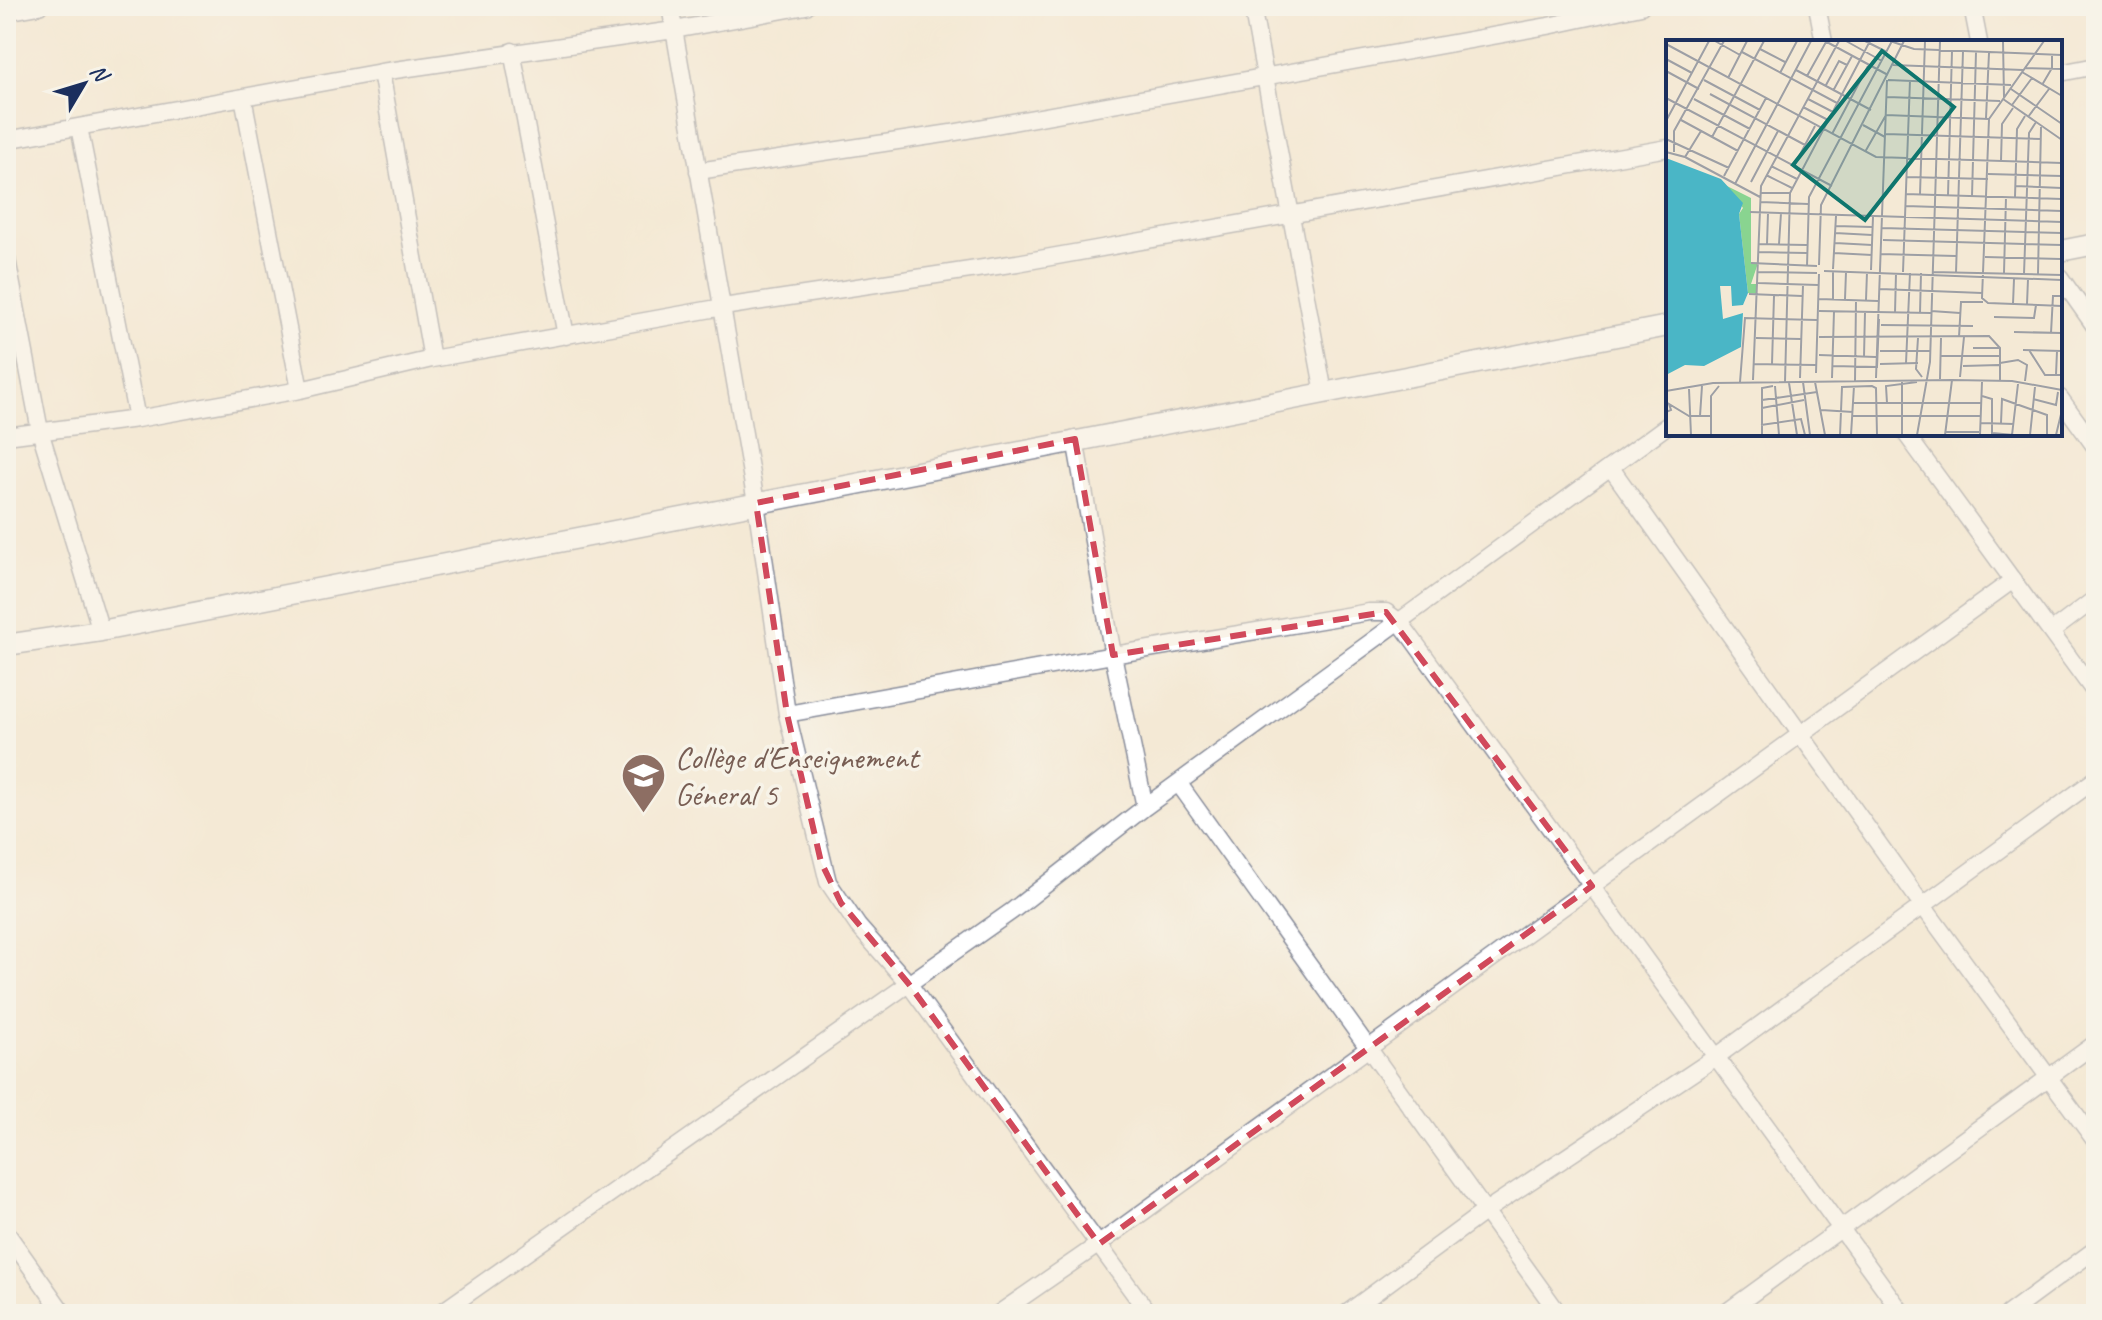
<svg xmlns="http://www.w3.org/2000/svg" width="2102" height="1320" viewBox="0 0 2102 1320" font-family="Caveat,sans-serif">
<rect width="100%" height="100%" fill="#f7f3e8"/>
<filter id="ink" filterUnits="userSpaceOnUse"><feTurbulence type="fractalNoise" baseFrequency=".0125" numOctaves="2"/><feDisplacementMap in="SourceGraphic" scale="16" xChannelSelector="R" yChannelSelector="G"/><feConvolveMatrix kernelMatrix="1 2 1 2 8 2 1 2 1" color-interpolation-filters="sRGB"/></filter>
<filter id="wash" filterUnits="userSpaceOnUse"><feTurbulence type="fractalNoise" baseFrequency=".006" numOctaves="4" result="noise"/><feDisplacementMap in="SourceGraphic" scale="32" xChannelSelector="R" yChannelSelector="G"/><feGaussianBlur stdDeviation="1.8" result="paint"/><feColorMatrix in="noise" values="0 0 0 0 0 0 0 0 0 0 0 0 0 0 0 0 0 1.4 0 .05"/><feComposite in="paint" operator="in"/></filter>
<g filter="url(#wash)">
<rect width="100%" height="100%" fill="#f4e9d5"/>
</g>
<g filter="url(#ink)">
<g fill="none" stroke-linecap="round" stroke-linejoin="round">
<defs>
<path id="minor" d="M670,6L756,503L787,714L828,882L858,926L908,983L1149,1314
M1252,6L1324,393
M1817,6L1824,42
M1972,6L1979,42
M6,12L39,6
M512,51L566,336
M381,72L432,359
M2060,73L2096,66
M243,97L300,390
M79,127L137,419
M6,140L381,72L674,30L806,6
M698,171L951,133L1548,26L1641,6
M6,254L40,431L101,631
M2060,277L2096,328
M2060,398L2096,448
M1906,434L2096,694
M6,436L137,419L300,390L432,359L723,307L1017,263L1668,148
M1075,439L1113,655L1145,807
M1611,468L1923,906L2096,1142
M2051,632L2096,598
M787,714L1113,655L1369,612H1386L1400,622L1903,1314
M1179,784L1559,1314
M6,1232L64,1314
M439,1314L1012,911L1145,807L1668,425
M998,1314L1099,1244L2013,580
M1346,1314L1484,1212L1716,1057L2096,779
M1724,1314L2096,1043
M2008,1314L2096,1249"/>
<path id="tertiary" d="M2060,251L2096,244
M6,645L101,631L1668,326"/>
</defs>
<use href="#minor" stroke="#888c9a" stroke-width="19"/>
<use href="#tertiary" stroke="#888c9a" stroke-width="23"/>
<use href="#minor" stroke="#fff" stroke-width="16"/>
<use href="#tertiary" stroke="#fff" stroke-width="20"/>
</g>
</g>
<path d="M0 0H2102V1320H0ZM1075,439L1113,655L1386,612L1592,886L1099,1244L908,983L841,903L821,862L787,714L756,503Z" fill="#f4e9d5" fill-opacity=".55" fill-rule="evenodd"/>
<path fill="none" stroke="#d1495b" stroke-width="6" stroke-dasharray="16 10" stroke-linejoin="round" d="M1075,439L1113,655L1386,612L1592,886L1099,1244L908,983L841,903L821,862L787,714L756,503Z"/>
<defs>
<symbol id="school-pin" viewBox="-11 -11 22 30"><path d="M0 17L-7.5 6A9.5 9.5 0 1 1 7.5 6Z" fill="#8d6e63" stroke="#f7f3e8"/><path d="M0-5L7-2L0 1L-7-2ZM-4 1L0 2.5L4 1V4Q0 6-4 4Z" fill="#fff"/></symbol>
</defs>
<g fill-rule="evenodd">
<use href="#school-pin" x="618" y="750" width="51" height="69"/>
</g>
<g text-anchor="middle" stroke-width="7" stroke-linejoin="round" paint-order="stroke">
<g font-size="32" fill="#785e54" stroke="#f7f3e8" text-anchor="start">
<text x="675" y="768">Collège d'Enseignement<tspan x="675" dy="37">Géneral 5</tspan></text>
</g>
</g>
<g transform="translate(1666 40)">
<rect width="396" height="396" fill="#f4e9d5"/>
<path d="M61,146L85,158V222L92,223L85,244H91V254L82,253L73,174L77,168Z" fill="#89d490"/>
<path d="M0,118L55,139L77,163L73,174L82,253L77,265L66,266L65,246H54L57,279L77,273L75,307L38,326L19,325L0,335Z" fill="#4ab6c6"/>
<path fill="none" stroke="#9d9fa5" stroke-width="2" d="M49,1L74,15M159,1L222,35M180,1L216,21M199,1L221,12M224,1L248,9L396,15M337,1L338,57M378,1L323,79L316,258L322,263L396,266M0,4L210,117L396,123M94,9L119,22M76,12L171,63M0,19L26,33M227,25L357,30M359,28L396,29M130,30L205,70M0,31L33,49M356,32L396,56M114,33L131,1M141,36L160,2M62,38L81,1M38,40L94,70M222,40L345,45M160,45L173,21L181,25M376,45L386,28V14M345,49L396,84M167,51L186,16M44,54L139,105M221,57L334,61M0,58L166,146M28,59L84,89M142,59L167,72M337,59L396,100M346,65L366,38M137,67L162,80M362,77L383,49M320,78L323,13M15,80L72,111M0,81L43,1M197,85L219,97M166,94L202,26M220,94L375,99M46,97L98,1M0,99L63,128M0,112L19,117L35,91M8,112V91L58,1M199,112L220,75L323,79M19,117L94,157M335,121L336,84L347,68M105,126L131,139M128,126L149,86M322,134L396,136M100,135L126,148M58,136L100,58M240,137L322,139M85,142L112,91M69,144L145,1M349,146L396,148M95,153H124M239,154L396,159M254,154L259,1M282,155L286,11M306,156L310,12M349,157L351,89L359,76M94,162L142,164M239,166L396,171M84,172L396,182M169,186L206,187M216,188L396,193M169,193L206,195M217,200L396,205M169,203L206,205M93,204L141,205M101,204L102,173M113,204L115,173M93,212L141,213M168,213L206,215M214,214L290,216M319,217L395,219M85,223L151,226M153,225L155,165L238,1M141,226L143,157L226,1M167,229L170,176M205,230L207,177M158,231L396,240M92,232L151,233M237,232L244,40M266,232L396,235M290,233L297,11M338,233L340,157M358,234L363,93L370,82M372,234L375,87M395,235L396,189M92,243L152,245M214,249L316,253M83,254L136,256M153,259L212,261M167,259V231M179,259L180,232M200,260L201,232M347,264L348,239M361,264L362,239M153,271L265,273M265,271L294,273M229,273L230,233M254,273L255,233M328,277L368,278L370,265M215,285L307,286M348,292L396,293M385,293L387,256H396M153,297L323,296L334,308V340M293,297L295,262H317M90,298L135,299M252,298L250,329L256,337M307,308H334M357,310L396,311M363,310L379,335H390M214,311H264M391,311L390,335H396M153,315L210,317M274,316H334M198,317L199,272M240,323L244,233M334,323L352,320L361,325L359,341M88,324L150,325M106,324L108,256M214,324L252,323M166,326L211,327L213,279M297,326L333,325M150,333L153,234M294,337L298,297M134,338L137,245M166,338L168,271M210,338L221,40M274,339L275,298M87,340L95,146L173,1M189,341L190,260M74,342L79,278L151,280M119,342L124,153L204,1M137,342L144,395M149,342L159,395M123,343L131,395M109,346L113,395M23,349L25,395M0,351L47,343L286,340L346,341L396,350M316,356L326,359V393L348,395M367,359L390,365L392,352M96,360L151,352M187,363H316M221,363L220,346L251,342M96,368L138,360M155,370L187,372M0,372L5,370L3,364L23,376H45V395M34,376L36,346M45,376V356L53,346M186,376H315M315,383L348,384M335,383L336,359L381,375V395M95,385L135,379L139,395M280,392H313M96,395V348L107,346M174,395L176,347L206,346L210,348L211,395M185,395L188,346M236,395V342M251,395L264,322L274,1M279,395L286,340M314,395L316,342M346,395L352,344M364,395L369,347M390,395L396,370"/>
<path fill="#0f766e" fill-opacity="0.15" stroke="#0f766e" stroke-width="4" d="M216,11L288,67L199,180L127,125Z"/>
<rect width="396" height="396" fill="none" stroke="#1b2f5e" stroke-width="4"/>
</g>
<rect width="2102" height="1320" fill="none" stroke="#f7f3e8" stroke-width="32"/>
<g transform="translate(84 84) rotate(52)" stroke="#f7f3e8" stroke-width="6" paint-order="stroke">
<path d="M0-6L14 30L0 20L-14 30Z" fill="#1b2f5e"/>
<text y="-12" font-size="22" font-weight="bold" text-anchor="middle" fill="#1b2f5e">N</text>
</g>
</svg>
